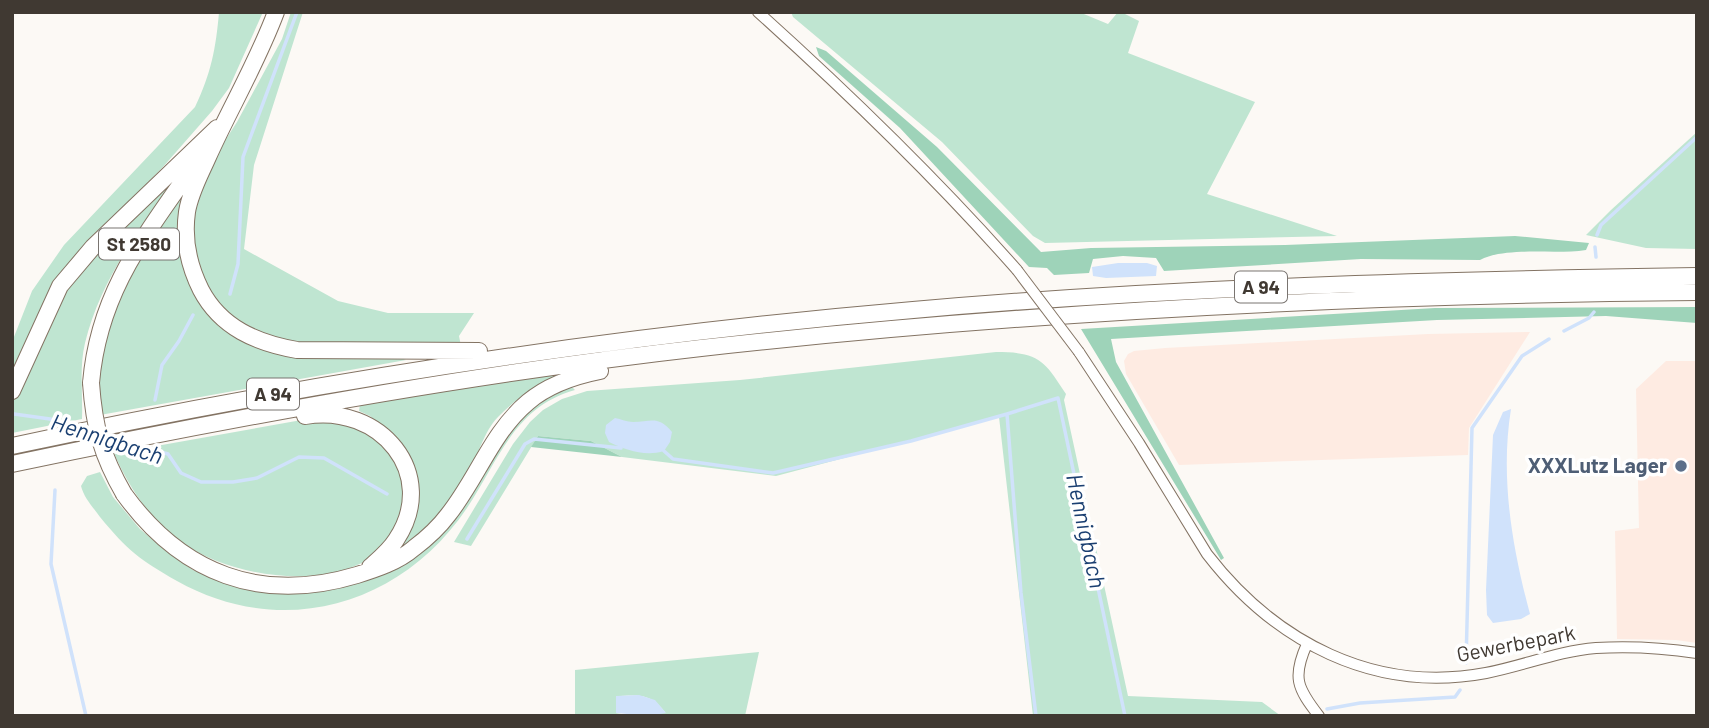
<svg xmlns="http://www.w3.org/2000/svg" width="1709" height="728" viewBox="0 0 1709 728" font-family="Barlow,sans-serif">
<rect width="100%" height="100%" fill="#fcf9f5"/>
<path fill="#feebe2" d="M1530,332L1469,428L1468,455L1179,465L1126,374L1124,361L1128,354L1134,351L1165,348L1428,334Z
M1666,361H1697V643L1676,640L1617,639L1615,531L1639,528L1636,389Z"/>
<path fill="#bfe5d1" d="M219,12H263L229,88L212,111L162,168L72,260L12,379V342L32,291L64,245L195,107C211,74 216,48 219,12Z
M291,12H303L254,165L244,249L338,301L388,313H474L459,336L461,346L295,344L261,337L232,319L213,298L199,273L191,244V214L211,162L237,122L282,39Z
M791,12H1079L1108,24L1118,12H1121L1139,21L1128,53L1255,102L1207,194L1337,236L1045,243L1033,236L942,142L793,17Z
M1697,132V249L1646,248L1586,235L1611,210Z
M179,173C141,227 101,278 85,343C79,368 83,394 82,419L12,433V401L22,388L58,300L79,269Z
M185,191L181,235L182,264L196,294L251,345L398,357L406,360L100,415L98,377L106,324L135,261Z
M996,352C1039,352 1044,360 1066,394L1064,400L1128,696L1262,702L1281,716H1033L999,417L776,476L622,457L591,441L538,436L471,546L454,542L513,444L530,422L543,410L562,399L587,391L740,380Z
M561,374C538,385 516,398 498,417C484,431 478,456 468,474C450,504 427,528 400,550L396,544L414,502L389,432L370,416L359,411L360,404Z
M570,385L575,390C514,407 499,460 467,508C401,606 282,640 177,581C140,560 127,550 100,517C93,507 84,498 81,486L87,476L100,472L113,497L140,529L167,552L193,570L226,584L299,594L336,587L416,550L528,405Z
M324,416C332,417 342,417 350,420C357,422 385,440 389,446C394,453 406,483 406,491C405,515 390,546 369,559C317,590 231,576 182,543C150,520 128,486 113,451L117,453Z
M759,652L745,716H648L665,712C650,693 639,695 616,696V713L632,716H575V670Z"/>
<path fill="#9ed3b9" d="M816,47L826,51L937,147L1041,252L1091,248L1285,245L1515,236L1589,243L1586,250C1554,255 1506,246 1480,260L1361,259L1164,271L1156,258L1123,256L1093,259L1089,273L1054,275L1047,268L1029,267L900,128L819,56Z
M1697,307V323L1606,316L1437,320L1111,339L1116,362L1224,558L1221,560L1081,329L1435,308Z
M538,436L591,441L622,457L531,447Z"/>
<path fill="#d0e2fb" d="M1118,263H1147L1157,266L1156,276L1106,278L1093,276L1092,267Z
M1511,409C1500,477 1512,547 1530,614L1521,619L1493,623L1487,615L1486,590L1493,435L1503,412Z
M615,418C621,419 627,422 633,422C651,422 658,415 672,432L670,442L664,451C645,457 626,450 609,442L605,433L606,425Z
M639,695L655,700L666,713L648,716L616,713V696Z"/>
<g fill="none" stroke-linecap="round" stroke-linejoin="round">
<path stroke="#d0e2fb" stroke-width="3.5" d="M1597,235L1601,225L1697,137
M1595,247L1596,257
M230,294L238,264L243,157L297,12
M1564,331L1589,318L1594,312
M155,400L162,365L179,341L193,315
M14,414L50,419L76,427
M1007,414L1058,398L1125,716
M137,445L168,454L181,473L201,482H233L257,478L299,457L324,458L387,494
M664,451L673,459L773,473L911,441L1007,414L1021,593L1036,716
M55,490L51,564L86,716
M467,539L525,444L534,439L621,448
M1466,663L1472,428L1522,356L1549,339
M1327,709L1360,703L1455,697L1460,690"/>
<defs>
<path id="minor" d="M758,12C849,94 936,178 1017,270
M1079,352L1139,443L1207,554C1275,642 1374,694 1486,673C1523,666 1558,651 1596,648C1629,646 1664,648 1697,653
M1307,644C1292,677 1297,688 1319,716"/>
<path id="highway" d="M276,12C257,63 230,108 208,157C200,175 190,193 187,212C183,240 189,266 201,290C221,328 257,343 297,350L479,351
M91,383C99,288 149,231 201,155
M12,391L60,286L93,247L217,128
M305,416C380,403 440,474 396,540C389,551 379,559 370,567
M12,446C310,382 610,336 913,310C1174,287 1435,280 1697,276
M12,464C240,416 470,374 701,348C1032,311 1364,295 1697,292
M124,494C182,574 261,604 357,575C376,569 398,562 414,548C426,539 439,527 448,515C477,479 492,432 528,402C548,385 575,376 600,371"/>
</defs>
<use href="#minor" stroke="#837363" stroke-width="12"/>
<use href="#highway" stroke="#837363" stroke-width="18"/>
<use href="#minor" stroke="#fff" stroke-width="10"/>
<use href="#highway" stroke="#fff" stroke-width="16"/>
<defs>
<path id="minor-bridge" d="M1017,270L1079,352"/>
<path id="highway-bridge" d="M91,383C94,427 102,456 124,494"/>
</defs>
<use href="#minor-bridge" stroke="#837363" stroke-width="12" stroke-linecap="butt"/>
<use href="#highway-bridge" stroke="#837363" stroke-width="18" stroke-linecap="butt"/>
<use href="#minor-bridge" stroke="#fff" stroke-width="10"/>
<use href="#highway-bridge" stroke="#fff" stroke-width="16"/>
</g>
<circle fill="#5c6f8a" stroke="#fff" stroke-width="2.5" cx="1681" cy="466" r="7"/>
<g text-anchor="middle" stroke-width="7" stroke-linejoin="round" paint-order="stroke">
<g fill="#fff" stroke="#797470" stroke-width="2">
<rect x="99" y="228.5" width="80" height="31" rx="5"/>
<rect x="1235" y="271.5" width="52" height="31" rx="5"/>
<rect x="247" y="378.5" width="52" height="31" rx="5"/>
</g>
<g font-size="19" font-weight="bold" fill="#403932">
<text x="139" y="251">St 2580</text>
<text x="1261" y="294">A 94</text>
<text x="273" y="401">A 94</text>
</g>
<g font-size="21" font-weight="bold" fill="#4e5e75" stroke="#fff" text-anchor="end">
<text x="1667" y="473">XXXLutz Lager</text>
</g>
<g font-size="21" fill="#403932" stroke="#fff">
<text transform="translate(1516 644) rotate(-11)" y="7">Gewerbepark</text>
</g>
<g font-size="23" font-style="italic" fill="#1a3f71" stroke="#fff">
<text transform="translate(107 439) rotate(18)" y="8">Hennigbach</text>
<text transform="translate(1086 531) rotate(78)" y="8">Hennigbach</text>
</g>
</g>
<rect width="1709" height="728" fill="none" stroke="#403932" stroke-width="28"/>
</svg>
